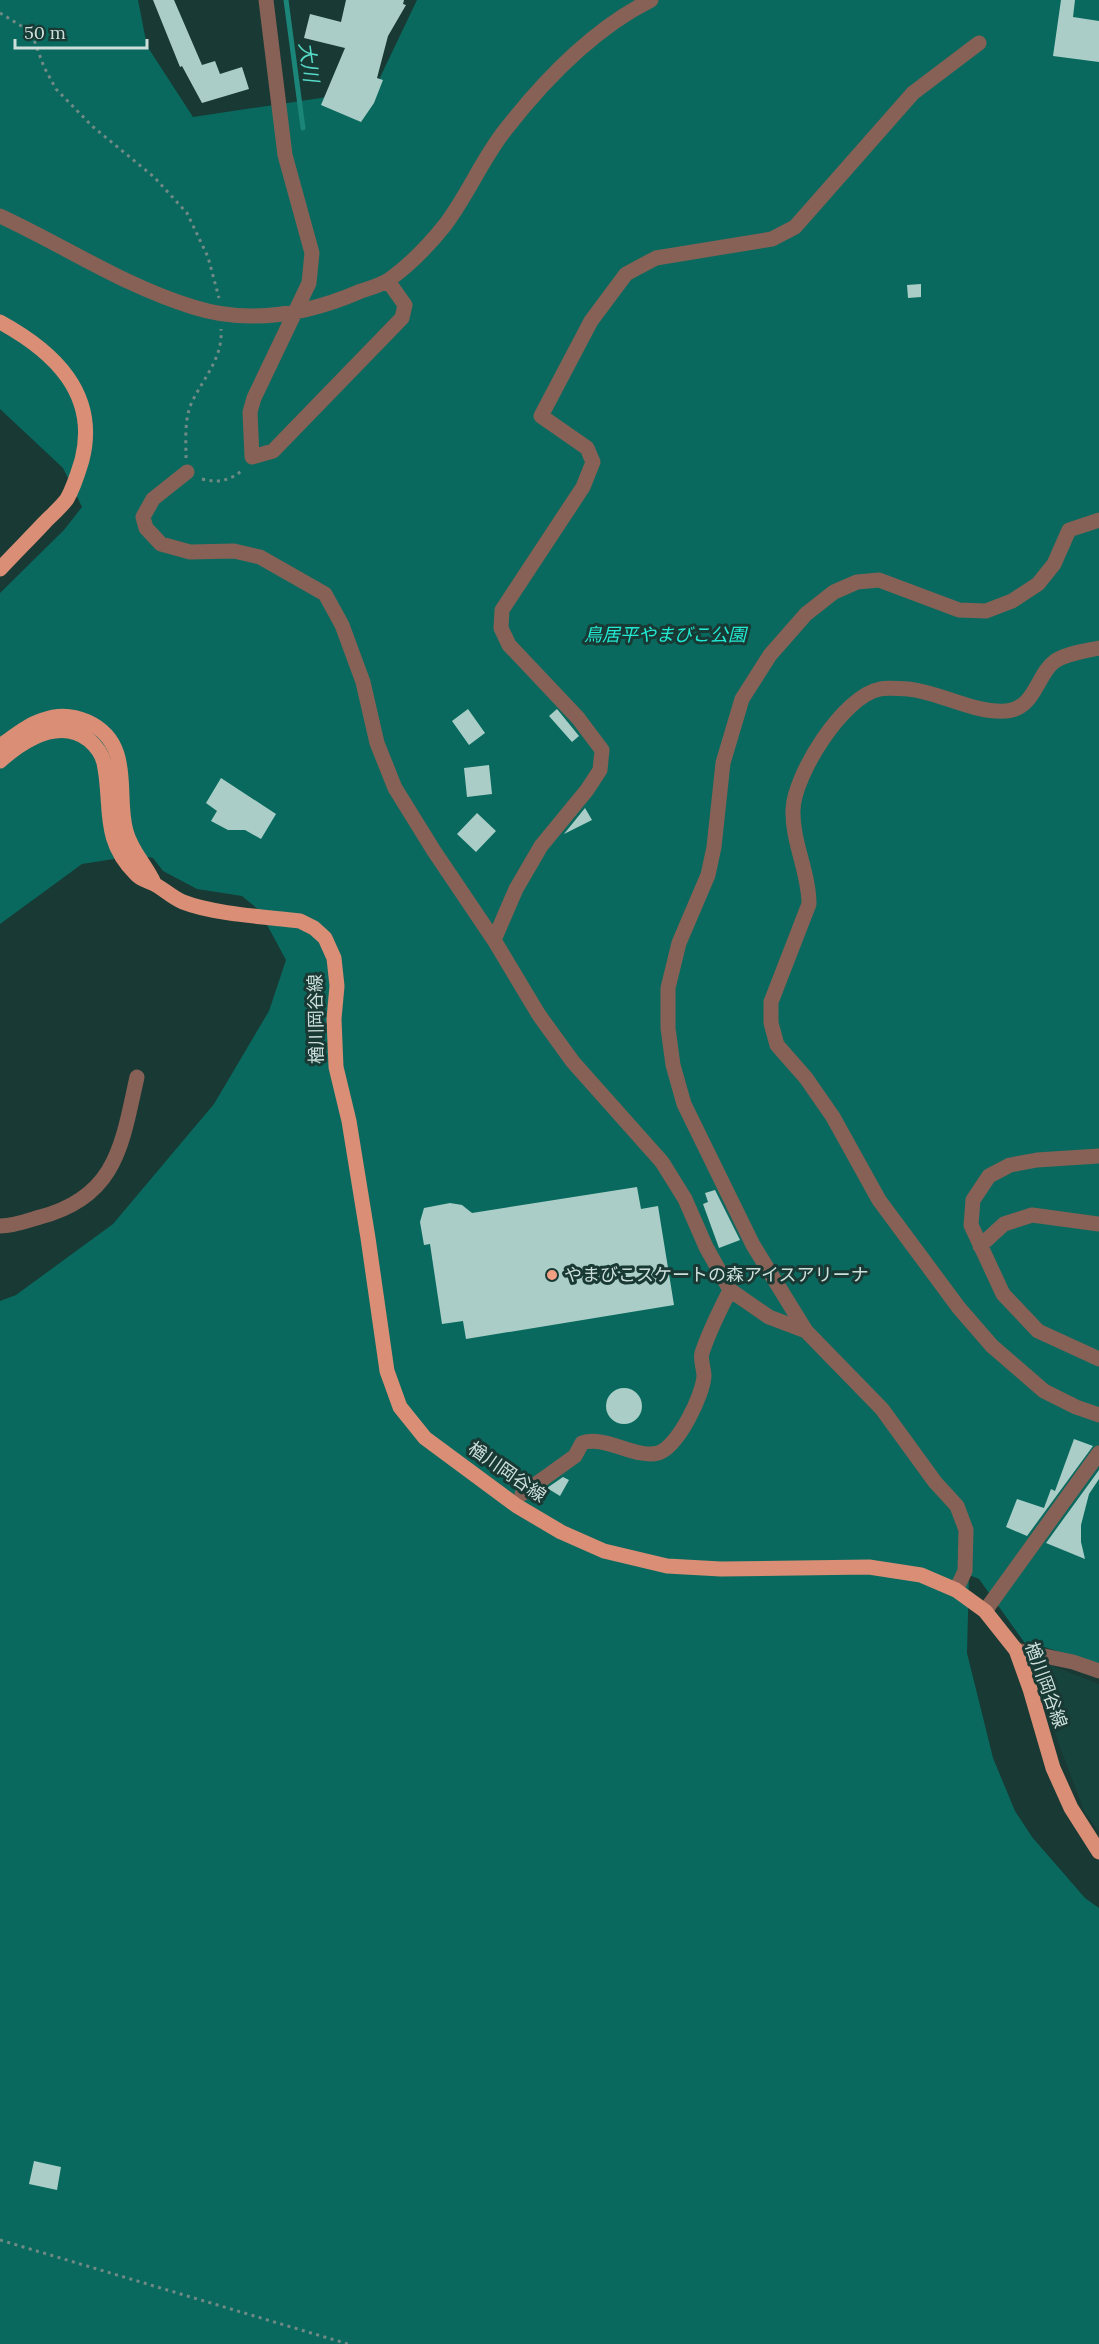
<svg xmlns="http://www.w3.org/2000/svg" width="1099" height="2344" viewBox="0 0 1099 2344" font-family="Lora,'Noto Sans JP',serif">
<rect width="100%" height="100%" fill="#183934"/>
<path fill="#17433d" d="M1050,1665L1099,1684V1832L1084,1811L1051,1723L1049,1694L1058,1680L1044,1670Z"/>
<path fill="#0a695e" d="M0,0H138L147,46L193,117L374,90L417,0H1099V1664L1044,1647L1027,1646L979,1579L969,1575L967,1653L993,1758L1015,1811L1032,1837L1085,1898L1099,1908V2344H0V1301L16,1295L113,1224L214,1104L269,1011L286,960L259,910L242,896L197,889L163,871L153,858L139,855L82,864L0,924V593L64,530L82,507L63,468L0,409Z"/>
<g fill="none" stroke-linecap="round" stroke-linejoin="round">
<path stroke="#1a8578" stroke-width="5" d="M286,0L303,128"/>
</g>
<path fill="#aacec7" d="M153,0H174L202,65L215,61L220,74L242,67L249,89L202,103L182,66L180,67Z
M346,0H404L403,4L406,5L388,36L377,78L383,80L374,103L361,122L321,105L345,48L304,38L310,14L341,22Z
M1061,0H1075L1073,17L1099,21V62L1053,56Z
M921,284V297L908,298L907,285Z
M468,709L485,733L469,745L452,721Z
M557,709L579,736L572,742L549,716Z
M489,765L492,794L467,797L464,768Z
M221,778L276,814L261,839L245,830H228L211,821L217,811L206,803Z
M585,808L592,820L564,834Z
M477,813L496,831L476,852L457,834Z
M637,1187L641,1209L658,1206L674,1305L466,1339L463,1321L442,1324L430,1244L424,1245L420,1222L424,1208L450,1203L462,1205L472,1213Z
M715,1190L740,1240L719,1248L703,1204L708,1202L705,1193Z
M606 1406a18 18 0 1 1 36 0a18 18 0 1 1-36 0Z
M1074,1439L1093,1446L1027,1536L1006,1527L1017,1499L1044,1508L1051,1489L1055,1491Z
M1099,1470V1479L1089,1494L1081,1525V1542L1085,1559L1046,1543Z
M563,1477L569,1480L560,1496L547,1488Z
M34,2161L61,2167L57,2190L29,2184Z"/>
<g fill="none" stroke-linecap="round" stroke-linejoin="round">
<path stroke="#708a85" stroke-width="3" stroke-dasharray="3 4.5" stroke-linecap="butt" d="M0,13L23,27L34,40L44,67L56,89L92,126L154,177L187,213L208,257L219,298
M186,458C186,440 184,419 192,402C204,377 223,358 221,329
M202,479C218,483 229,481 243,470
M0,2240L348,2344"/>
<path stroke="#876155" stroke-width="15" d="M266,0L285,155L312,253L309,283L254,398L250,412L252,457L273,451L402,318L405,305L388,281
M0,216C65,246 124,286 193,307C249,325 308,314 361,291C370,288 382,285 390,279C411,264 429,245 445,225C468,195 482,159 506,129C545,79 593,29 651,0
M187,472L153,499L143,517L146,528L161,544L190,552L234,551L260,557L325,594L342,625L363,682L377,743L395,788L434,851L494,940L539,1015L573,1062L662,1162L685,1199L706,1247L730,1290L769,1317L806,1331
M1099,648C1085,651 1068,653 1055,661C1037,674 1035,709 1006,711C972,713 940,692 908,689C899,689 888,687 880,689C843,696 794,775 793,810C792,842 809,872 809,904L771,1002V1023L777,1045L806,1078L833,1117L879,1200L959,1308L992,1346L1044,1391L1076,1407L1099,1415
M494,940L516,889L541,846L587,790L600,770L602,750L578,718L509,645L501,628L502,610L583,487L593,462L587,448L541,416L591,321L626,274L656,258L772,239L795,227L913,93L979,43
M1099,1156L1037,1160L1010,1165L989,1176L973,1200L971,1225L1003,1294L1038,1331L1099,1359
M0,1226C14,1226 27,1221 40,1217C117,1197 122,1144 137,1077
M980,1246L1004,1224L1032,1215L1099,1224
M522,1494L575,1456L582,1443C605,1435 636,1459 658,1453C678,1447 703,1395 704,1376C704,1368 700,1361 702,1353C709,1331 720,1310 730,1290
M956,1590L965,1571L966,1530L957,1506L935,1482L882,1409L806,1331L753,1245L684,1104L673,1065L668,1028V988L679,943L708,875L714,847L723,763L742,699L770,655L806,614L834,592L857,582L879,580L959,610L986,611L1012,601L1038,584L1054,564L1069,530L1099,520
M985,1611L1099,1453
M1016,1650L1073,1662L1099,1671"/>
<path stroke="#d98e75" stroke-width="15" d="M0,322C53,351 99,393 82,460C78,473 74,487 67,499C61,507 52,515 45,522C30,538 15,553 0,569
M0,746C13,737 27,725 43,720C72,709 107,724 117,754C125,779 119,807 126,831C131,851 146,865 154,883
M0,761C24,740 59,717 89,740C96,746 102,754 104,763C113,804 100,839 136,874C140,879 146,880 152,883C163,888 171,897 183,902C213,914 267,917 300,921L314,928L325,938L334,958L337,986L334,1019L336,1067L349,1121L368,1238L387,1371L400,1407L425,1438L517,1506L561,1532L604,1551L667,1566L721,1569L869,1567L921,1575L956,1590L985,1611L1016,1650L1030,1689L1053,1768L1071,1808L1099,1852"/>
</g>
<circle fill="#f39f83" stroke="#183934" stroke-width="2" cx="552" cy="1275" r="6"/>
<g text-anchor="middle" stroke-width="6" stroke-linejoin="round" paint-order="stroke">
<g font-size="18" font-style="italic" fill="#22ead3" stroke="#183934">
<text x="665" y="641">鳥居平やまびこ公園</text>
</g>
<g font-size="18" fill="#cddfdb" stroke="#183934">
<text transform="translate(316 1019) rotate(-91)" y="6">楢川岡谷線</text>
<text transform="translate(507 1472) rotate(35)" y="6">楢川岡谷線</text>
<text transform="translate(1046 1685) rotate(70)" y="6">楢川岡谷線</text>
</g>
<g font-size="18" fill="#cddfdb" stroke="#183934" text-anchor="start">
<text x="564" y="1281">やまびこスケートの森アイスアリーナ</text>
</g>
<g font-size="20" font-style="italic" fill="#57d9c7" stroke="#183934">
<text transform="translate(309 62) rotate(82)" y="7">大川</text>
</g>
</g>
<path d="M15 39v9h132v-9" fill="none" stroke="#cddfdb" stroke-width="3"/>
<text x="24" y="39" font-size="18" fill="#cddfdb" stroke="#183934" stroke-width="4.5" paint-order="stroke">50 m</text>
</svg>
